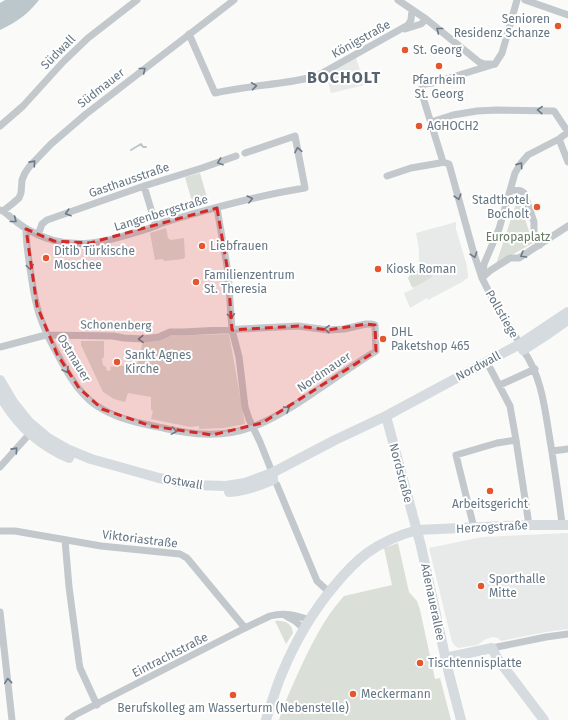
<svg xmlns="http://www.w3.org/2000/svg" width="568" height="720" viewBox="0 0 568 720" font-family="'Fira Sans',sans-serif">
<rect width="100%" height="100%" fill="#fafaf8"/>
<path fill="#e8e9e9" d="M355,55L365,85L331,93L325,71Z
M456,222V229L467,266L468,278L464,280V281L428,300L427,298L410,308L404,293L413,289L408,278L411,273L422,269L419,261V250L416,233Z
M568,533V629L546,632L501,641L498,638L493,637L486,639L477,645L458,648L454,645L452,642L429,548L482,537Z"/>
<path fill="#dadfd7" d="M200,173L208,201L193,205L185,177Z
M518,198L533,243L496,264Z
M166,228L168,238L171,240L184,238L185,257L183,259L165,261L162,259L155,260L150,233Z
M429,264V271L432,277C426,280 419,286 412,287L408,278L411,273L422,269L421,267Z
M229,334L245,424L224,428L199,429V426L190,427L151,419L153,411L151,410V397L128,393L125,402L114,399L103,392L81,345V341H104V357L102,359L103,365L106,367L107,371L111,370L110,367L130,365V364L138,363L143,341L167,336Z
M398,543L409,592L417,601L420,610L435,679L440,678L451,720H279C284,703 292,687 299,671C311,645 324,618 344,596L392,585L384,548Z
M275,621C284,620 292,623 293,633L286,644Z"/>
<path fill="#bbc7cb" d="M5,0H39C27,15 18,21 0,30V3Z"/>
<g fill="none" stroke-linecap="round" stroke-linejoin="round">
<path stroke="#bbc7cb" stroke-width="2" d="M131,150L141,144L143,147H146"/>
<path stroke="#c3c8cc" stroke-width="7" d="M398,0L426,19L479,62L484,64H491
M525,0L568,15
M405,29L421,24L426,19
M189,34L215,93C249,85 284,85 317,76L408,25L411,20L412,10
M495,64L502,53L517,0
M431,122L453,115L477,111L496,110L554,111L568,132
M0,126L23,106L63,62L88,38L137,0
M559,139L568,162
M443,162L422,94V87L424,84L433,83L495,64
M387,176L411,168L440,163L443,162L449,164L474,254L482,278L491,296L520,344
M144,186L156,226
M511,189L521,191L524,193L534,222V234L535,238L540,245
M217,208L228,272L232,330L239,357L245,407L249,419L260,442L274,477
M0,210L3,211C11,217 18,224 27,229C69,254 104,242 147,229C155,226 163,222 172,220C216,207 260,195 305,188L295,136L245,153
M3,211L12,204L19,198L21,193L22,180L25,173L29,167L51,144L86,114L234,0
M38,235L42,224L47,220L144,186L202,168L236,156
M483,276L484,264L499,229L515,173L521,163L528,155L559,139L568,132
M482,278L491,270L510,258H519L568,226
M0,347L42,336L47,335L113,336L124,338L143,339L159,337L170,332H183L298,326L328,330L344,329L366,324H371L375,325L376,351C355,364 334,379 313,393C294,406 274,419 252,427C223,438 193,435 163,428C143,424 121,420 102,409C82,398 71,379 60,359C55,349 49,340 45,329C36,310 33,289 30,268C28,255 26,242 26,229
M523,350C543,378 545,412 551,446C555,472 559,498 562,524
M490,368L510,406L516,440L529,525
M500,385L535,369
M552,451L568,449
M0,467L33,430
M277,485L317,581L329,592
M474,528L456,455L497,443L516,440
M0,531H15L101,546L180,554L187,558L245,628
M65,540L69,587L79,662L80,668L97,705
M0,612L12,720
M286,616L295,621L304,629
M492,648L546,637L568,634
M68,720L75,715L245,628L270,616C284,612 296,615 309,620"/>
<path stroke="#d6dbdf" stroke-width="10" d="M523,350L548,334L568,320
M0,380L13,402L29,422L48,438L69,450L91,459L159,478L193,485L226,486L245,483L272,473L335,440L386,416L520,344L568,312
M0,395C16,424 39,445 69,458
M386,416L421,546L449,674L461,720
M229,492C244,491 259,486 273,480
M445,658L492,648L497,658L544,720
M266,720C271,704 276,687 283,671C296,640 313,611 335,585C344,574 355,562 367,553C382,542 399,535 417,530L529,525H568"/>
</g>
<defs><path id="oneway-chevron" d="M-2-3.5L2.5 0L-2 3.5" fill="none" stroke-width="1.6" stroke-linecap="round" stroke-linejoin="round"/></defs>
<g stroke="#6a7a87">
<use href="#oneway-chevron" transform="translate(439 30) rotate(-142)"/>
<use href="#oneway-chevron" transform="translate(143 70) rotate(-38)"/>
<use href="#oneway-chevron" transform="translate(254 86) rotate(-8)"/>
<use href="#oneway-chevron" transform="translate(540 110) rotate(-178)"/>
<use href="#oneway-chevron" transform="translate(298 150) rotate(-100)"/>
<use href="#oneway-chevron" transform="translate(220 162) rotate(161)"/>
<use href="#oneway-chevron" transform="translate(33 163) rotate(-48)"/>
<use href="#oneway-chevron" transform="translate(520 165) rotate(-55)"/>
<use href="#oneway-chevron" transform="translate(458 197) rotate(74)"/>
<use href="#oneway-chevron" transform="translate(250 199) rotate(-14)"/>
<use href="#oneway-chevron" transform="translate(68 213) rotate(162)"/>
<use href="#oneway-chevron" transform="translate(14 220) rotate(38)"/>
<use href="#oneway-chevron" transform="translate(474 255) rotate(72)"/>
<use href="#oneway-chevron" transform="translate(523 255) rotate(150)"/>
<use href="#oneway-chevron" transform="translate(30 267) rotate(82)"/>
<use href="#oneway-chevron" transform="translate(231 316) rotate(86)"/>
<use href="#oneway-chevron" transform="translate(327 329) rotate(-178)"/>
<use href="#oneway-chevron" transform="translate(141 339) rotate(178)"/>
<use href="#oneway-chevron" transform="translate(66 370) rotate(62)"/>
<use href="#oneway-chevron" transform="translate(287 409) rotate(-30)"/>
<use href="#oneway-chevron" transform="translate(174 431) rotate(10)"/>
<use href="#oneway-chevron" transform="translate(15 450) rotate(-48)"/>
<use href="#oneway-chevron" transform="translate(8 681) rotate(-96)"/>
</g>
<path fill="#d62828" fill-opacity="0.2" stroke="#d62828" stroke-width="3" stroke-dasharray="8 5" stroke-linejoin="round" d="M217,208L228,272L232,330L298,326L328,330L366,324L375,325L376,351L262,423L212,435L151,426L102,409L79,388L57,354L37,306L26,229L54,241L90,243Z"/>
<g fill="#e4572e" stroke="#fff" stroke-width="1.5">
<circle cx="558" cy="26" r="4"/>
<circle cx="405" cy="50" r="4"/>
<circle cx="439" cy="66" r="4"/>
<circle cx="419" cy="126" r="4"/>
<circle cx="537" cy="207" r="4"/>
<circle cx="202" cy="246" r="4"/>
<circle cx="46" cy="258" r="4"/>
<circle cx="378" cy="269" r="4"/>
<circle cx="196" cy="282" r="4"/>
<circle cx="383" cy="339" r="4"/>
<circle cx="117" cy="362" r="4"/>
<circle cx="490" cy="491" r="4"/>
<circle cx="481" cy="586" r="4"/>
<circle cx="420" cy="663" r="4"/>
<circle cx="353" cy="694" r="4"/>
<circle cx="233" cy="695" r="4"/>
</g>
<g text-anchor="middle" stroke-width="4" stroke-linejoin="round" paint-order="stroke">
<g font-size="12" fill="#657683" stroke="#fff" text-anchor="start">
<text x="550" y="23" text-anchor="end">Senioren<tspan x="550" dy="14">Residenz Schanze</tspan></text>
<text x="413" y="54">St. Georg</text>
<text x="439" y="84" text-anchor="middle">Pfarrheim<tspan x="439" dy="14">St. Georg</tspan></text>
<text x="427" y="130">AGHOCH2</text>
<text x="529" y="204" text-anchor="end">Stadthotel<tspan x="529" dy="14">Bocholt</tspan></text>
<text x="210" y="250">Liebfrauen</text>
<text x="54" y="255">Ditib Türkische<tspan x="54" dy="14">Moschee</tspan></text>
<text x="386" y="273">Kiosk Roman</text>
<text x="204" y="279">Familienzentrum<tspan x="204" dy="14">St. Theresia</tspan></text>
<text x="391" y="336">DHL<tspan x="391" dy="14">Paketshop 465</tspan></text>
<text x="125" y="359">Sankt Agnes<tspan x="125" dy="14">Kirche</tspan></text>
<text x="490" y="508" text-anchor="middle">Arbeitsgericht</text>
<text x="489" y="583">Sporthalle<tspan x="489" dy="14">Mitte</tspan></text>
<text x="428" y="667">Tischtennisplatte</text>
<text x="361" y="698">Meckermann</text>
<text x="233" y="712" text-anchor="middle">Berufskolleg am Wasserturm (Nebenstelle)</text>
</g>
<g font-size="12" fill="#657683" stroke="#fff">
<text transform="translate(361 39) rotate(-29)" y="4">Königstraße</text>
<text transform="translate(58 52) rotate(-45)" y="4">Südwall</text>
<text transform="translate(101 88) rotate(-38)" y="4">Südmauer</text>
<text transform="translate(129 180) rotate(-19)" y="4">Gasthausstraße</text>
<text transform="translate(161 213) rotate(-17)" y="4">Langenbergstraße</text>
<text transform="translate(502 314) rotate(60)" y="4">Pollstiege</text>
<text transform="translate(116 325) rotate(1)" y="4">Schonenberg</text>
<text transform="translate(74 358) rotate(59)" y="4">Ostmauer</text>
<text transform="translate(478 366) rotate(-28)" y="4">Nordwall</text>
<text transform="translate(324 372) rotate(-34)" y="4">Nordmauer</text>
<text transform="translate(401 473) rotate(75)" y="4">Nordstraße</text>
<text transform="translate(183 482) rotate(10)" y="4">Ostwall</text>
<text transform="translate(492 527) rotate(-3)" y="4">Herzogstraße</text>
<text transform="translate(140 539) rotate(7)" y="4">Viktoriastraße</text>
<text transform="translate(433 602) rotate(78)" y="4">Adenauerallee</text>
<text transform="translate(170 655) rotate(-27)" y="4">Eintrachtstraße</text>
</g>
<g font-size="12" fill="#687a64" stroke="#fff">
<text x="518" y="241">Europaplatz</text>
</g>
<g font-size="16" font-weight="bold" letter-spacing="1" fill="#57646e" stroke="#fff">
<text x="344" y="83">BOCHOLT</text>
</g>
</g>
</svg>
